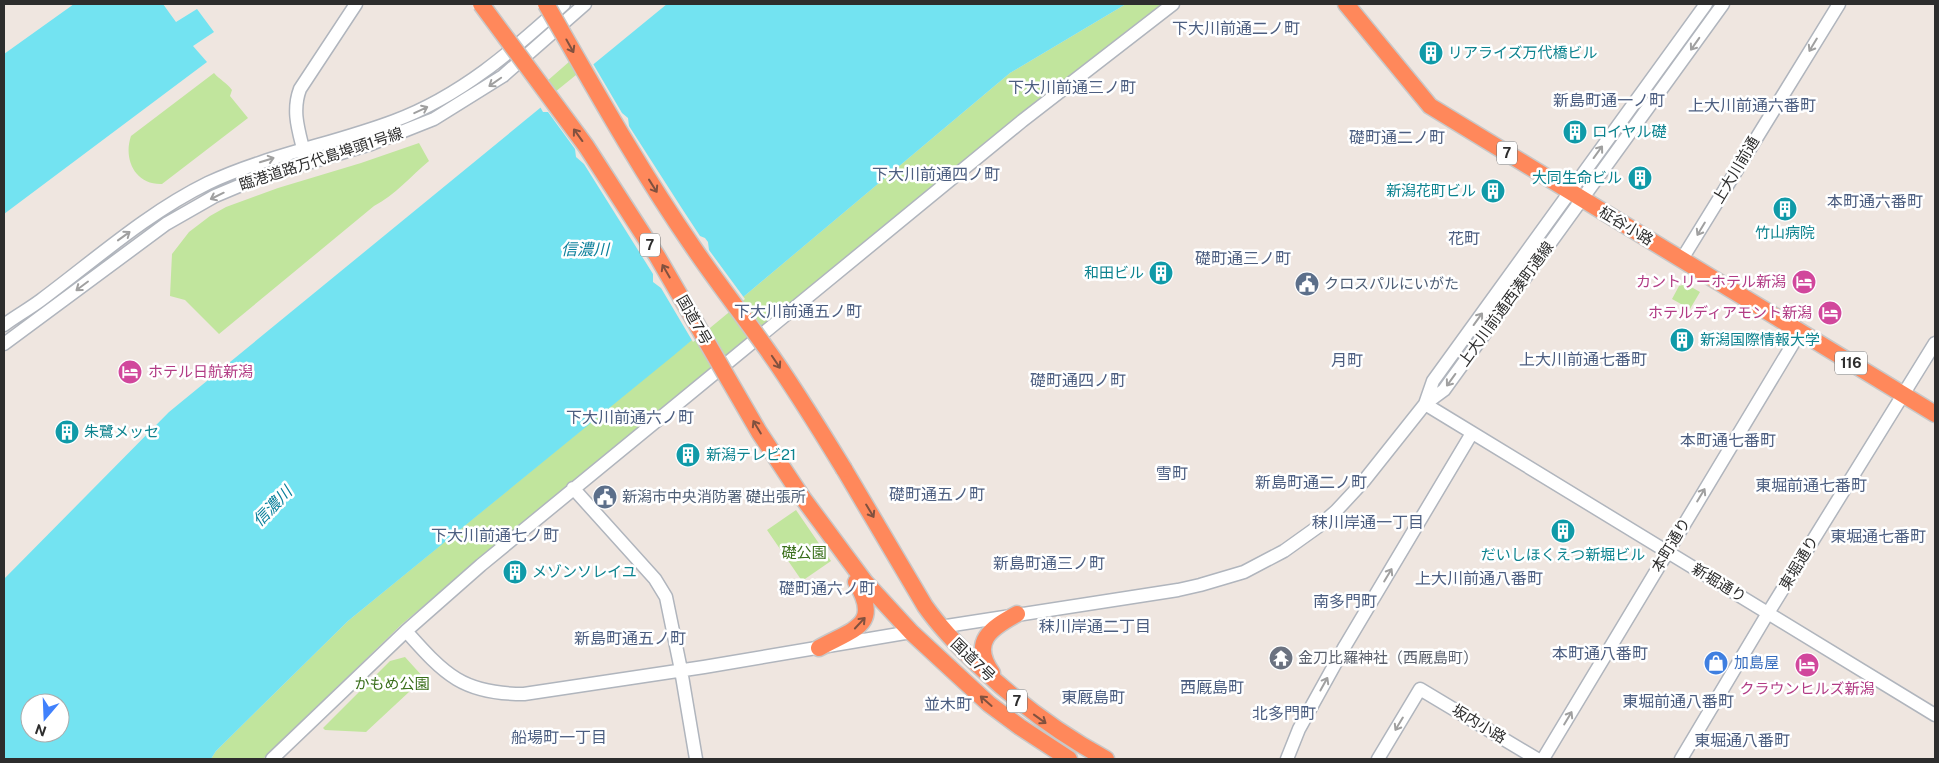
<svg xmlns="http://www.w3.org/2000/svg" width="1939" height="763" viewBox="0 0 1939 763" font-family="'Public Sans','Noto Sans JP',sans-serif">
<rect width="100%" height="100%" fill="#efe6e0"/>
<path fill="#c1e59d" d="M1126,4H1165L848,257L569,484L402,624L263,759H211L216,751L348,621L706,328L546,82L570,61L730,308L1010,73Z
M214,73C220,80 226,82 232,90L230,96L248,118L162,184C135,185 123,159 131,136Z
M419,143L429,161C411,176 395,195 374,206L219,334L185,300L170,296L172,254L189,232L210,216L226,207L278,188L361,163Z
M1686,284L1700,292L1690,309L1672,299L1679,286Z
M796,510L831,561L802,581L767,530Z
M405,657L424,678L366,732L325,730L323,728L390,661Z"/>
<path fill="#73e3f1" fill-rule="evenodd" d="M74,4H163L176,22L197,9L214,32L193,46L207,62L4,214V54Z
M667,4H1126L1010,73L673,356L348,621L216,751L211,759H4V579L169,412ZM30,703H60V733H30Z"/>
<path fill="#efe6e0" d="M592,62L622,113L628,118L629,126L681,207L700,236L705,238L708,242L709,250L745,299L693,342L661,288L653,282V274L584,164L576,157L575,149L548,112H543L539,105Z"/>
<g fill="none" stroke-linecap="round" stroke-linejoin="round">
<defs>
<path id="secondary" d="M305,157C300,134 291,113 300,89L356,4
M1682,259L1839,4
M4,325C16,316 29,309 41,300C96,259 147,213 208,183C268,155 333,144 394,121C461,96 512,51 564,4
M4,344L166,224L215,196L258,178L371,144L434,119L503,76L585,4
M1425,404L1935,715
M1425,404L1433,381L1706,4
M573,488L655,579L666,597L681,670L696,759
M940,627L1178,590L1200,585L1244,572L1284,551L1319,526L1336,511L1363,482L1425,404L1444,390L1723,4
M406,631C445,675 463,694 524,694L704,667L911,632
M272,759L406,631L481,565L1022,121L1173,4
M1287,759L1299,729L1345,646L1472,433
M1378,759L1420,689L1537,759
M1543,759L1800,332
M1681,759L1768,613L1935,343"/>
<path id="highway" d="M1346,4L1430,106L1935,414
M844,469L925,606C941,629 959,647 979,666C1019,704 1058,733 1106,759
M802,497L865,582L911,632L989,704L1020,727L1069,759
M819,648C853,629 882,626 856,582
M992,673C970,642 991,628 1017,614"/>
</defs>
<use href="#secondary" stroke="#b0b5bd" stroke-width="15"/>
<use href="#highway" stroke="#c8c8c8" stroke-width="19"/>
<use href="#secondary" stroke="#fff" stroke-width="12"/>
<use href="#highway" stroke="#ff885b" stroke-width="16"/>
<defs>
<path id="highway-bridge" d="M481,4L586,146L657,256L759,432L802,497
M546,4C593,86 639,169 693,247C716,281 742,314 766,348C794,387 819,428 844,469"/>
</defs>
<use href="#highway-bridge" stroke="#c8c8c8" stroke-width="19" stroke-linecap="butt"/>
<use href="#highway-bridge" stroke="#ff885b" stroke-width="16"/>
</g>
<defs><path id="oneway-shaft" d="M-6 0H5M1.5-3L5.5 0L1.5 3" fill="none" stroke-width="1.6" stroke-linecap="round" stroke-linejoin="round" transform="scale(1.25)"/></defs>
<g stroke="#a0a0a0">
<use href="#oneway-shaft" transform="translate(1695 44) rotate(125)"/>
<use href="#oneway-shaft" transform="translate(1813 45) rotate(121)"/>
<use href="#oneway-shaft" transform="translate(495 82) rotate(145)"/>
<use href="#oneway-shaft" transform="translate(421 110) rotate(-25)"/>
<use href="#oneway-shaft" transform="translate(1598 152) rotate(-54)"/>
<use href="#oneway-shaft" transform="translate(267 160) rotate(-17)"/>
<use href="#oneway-shaft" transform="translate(217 196) rotate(154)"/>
<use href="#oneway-shaft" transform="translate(1701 229) rotate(121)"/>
<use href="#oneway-shaft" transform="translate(124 236) rotate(-36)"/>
<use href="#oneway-shaft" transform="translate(82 286) rotate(143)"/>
<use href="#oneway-shaft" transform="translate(1478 319) rotate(-54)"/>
<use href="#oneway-shaft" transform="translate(1451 380) rotate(126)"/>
<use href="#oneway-shaft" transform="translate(1701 495) rotate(-59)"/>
<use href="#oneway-shaft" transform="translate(1388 575) rotate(-59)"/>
<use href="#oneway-shaft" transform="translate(1324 684) rotate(-61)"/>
<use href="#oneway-shaft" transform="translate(1568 718) rotate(-59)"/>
<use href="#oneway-shaft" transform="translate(1399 724) rotate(121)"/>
</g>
<g stroke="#81513f">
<use href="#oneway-shaft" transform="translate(570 46) rotate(61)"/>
<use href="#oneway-shaft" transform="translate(578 135) rotate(-126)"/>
<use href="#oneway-shaft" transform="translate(653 186) rotate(58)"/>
<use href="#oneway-shaft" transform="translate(666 271) rotate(-120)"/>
<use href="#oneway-shaft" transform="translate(776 362) rotate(56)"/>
<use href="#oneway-shaft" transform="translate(757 427) rotate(-121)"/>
<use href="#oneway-shaft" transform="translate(870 511) rotate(59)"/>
<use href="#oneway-shaft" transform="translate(860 623) rotate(-47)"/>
<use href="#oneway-shaft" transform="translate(986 701) rotate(-139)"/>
<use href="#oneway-shaft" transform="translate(1040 719) rotate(36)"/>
</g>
<defs>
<symbol id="building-disc" viewBox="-11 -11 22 22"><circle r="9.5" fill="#0f9aa8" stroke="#fff"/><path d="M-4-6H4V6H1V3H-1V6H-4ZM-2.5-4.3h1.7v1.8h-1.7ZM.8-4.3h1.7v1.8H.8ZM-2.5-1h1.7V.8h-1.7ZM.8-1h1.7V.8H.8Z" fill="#fff"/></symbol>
<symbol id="hotel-disc" viewBox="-11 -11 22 22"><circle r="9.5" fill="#d1479c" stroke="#fff"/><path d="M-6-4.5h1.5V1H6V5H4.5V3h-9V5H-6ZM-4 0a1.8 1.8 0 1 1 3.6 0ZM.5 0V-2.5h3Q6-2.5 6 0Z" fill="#fff"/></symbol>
<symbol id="civic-disc" viewBox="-11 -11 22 22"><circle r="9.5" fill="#5c6f8a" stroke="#fff"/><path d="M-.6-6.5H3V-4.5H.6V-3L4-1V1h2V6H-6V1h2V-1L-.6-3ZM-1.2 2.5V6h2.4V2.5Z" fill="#fff"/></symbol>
<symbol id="temple-disc" viewBox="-11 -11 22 22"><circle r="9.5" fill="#6b7280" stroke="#fff"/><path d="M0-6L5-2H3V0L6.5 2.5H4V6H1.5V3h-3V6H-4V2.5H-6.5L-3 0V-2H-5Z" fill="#fff"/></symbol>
<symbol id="shop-disc" viewBox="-11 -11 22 22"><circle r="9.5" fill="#3f7fe0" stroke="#fff"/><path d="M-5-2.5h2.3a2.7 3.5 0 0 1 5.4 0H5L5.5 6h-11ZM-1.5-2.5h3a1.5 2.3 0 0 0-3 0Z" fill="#fff"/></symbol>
</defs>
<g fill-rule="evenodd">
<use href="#building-disc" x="1417" y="39" width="28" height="28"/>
<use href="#building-disc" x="1561" y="118" width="28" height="28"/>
<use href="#building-disc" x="1626" y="164" width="28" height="28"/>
<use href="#building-disc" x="1479" y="177" width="28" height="28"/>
<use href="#building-disc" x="1771" y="195" width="28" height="28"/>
<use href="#building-disc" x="1147" y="259" width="28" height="28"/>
<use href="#hotel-disc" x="1790" y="268" width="28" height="28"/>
<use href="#civic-disc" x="1293" y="270" width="28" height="28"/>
<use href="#hotel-disc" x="1816" y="299" width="28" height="28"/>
<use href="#building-disc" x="1668" y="326" width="28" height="28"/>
<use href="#hotel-disc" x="116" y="358" width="28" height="28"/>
<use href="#building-disc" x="53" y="418" width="28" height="28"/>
<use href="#building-disc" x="674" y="441" width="28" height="28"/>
<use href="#civic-disc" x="591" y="483" width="28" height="28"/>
<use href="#building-disc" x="1549" y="517" width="28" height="28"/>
<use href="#building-disc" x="501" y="558" width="28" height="28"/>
<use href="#temple-disc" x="1267" y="644" width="28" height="28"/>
<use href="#shop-disc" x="1702" y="649" width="28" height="28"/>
<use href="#hotel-disc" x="1793" y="651" width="28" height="28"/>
</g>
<g text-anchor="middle" stroke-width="5" stroke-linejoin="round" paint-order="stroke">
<g fill="#fff" stroke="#6c6c6c" stroke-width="1">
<rect x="1497" y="141.5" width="20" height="23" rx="4"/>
<rect x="640" y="233.5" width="20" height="23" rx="4"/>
<rect x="1835" y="351.5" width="32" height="23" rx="4"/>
<rect x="1007" y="689.5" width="20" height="23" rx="4"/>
</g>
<g font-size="14" font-weight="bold" fill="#2d2d2d">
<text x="1507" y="158">7</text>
<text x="650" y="250">7</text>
<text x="1851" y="368">116</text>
<text x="1017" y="706">7</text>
</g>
<g font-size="15" fill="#0d838f" stroke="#fff" text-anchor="start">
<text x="1448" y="58">リアライズ万代橋ビル</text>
<text x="1592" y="137">ロイヤル礎</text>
<text x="1622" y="183" text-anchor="end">大同生命ビル</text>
<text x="1476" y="196" text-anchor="end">新潟花町ビル</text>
<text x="1785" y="238" text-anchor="middle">竹山病院</text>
<text x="1144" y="278" text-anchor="end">和田ビル</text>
<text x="1700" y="345">新潟国際情報大学</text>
<text x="84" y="437">朱鷺メッセ</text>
<text x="706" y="460">新潟テレビ21</text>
<text x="1563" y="560" text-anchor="middle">だいしほくえつ新堀ビル</text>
<text x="532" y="577">メゾンソレイユ</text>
</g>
<g font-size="15" fill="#2d2d2d" stroke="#fff">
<text transform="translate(321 159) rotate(-18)" y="5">臨港道路万代島埠頭1号線</text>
<text transform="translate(1736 170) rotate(-59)" y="5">上大川前通</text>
<text transform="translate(1626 226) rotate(31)" y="5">柾谷小路</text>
<text transform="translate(1506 304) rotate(-54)" y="5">上大川前通西湊町通線</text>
<text transform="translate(694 320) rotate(60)" y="5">国道7号</text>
<text transform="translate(1671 545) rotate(-59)" y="5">本町通り</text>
<text transform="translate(1799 563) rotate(-59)" y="5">東堀通り</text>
<text transform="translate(1719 583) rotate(31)" y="5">新堀通り</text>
<text transform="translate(973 660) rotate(44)" y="5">国道7号</text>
<text transform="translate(1479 724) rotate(31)" y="5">坂内小路</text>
</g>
<g font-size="15" fill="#b23c85" stroke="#fff" text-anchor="end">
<text x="1786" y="287">カントリーホテル新潟</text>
<text x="1812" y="318">ホテルディアモント新潟</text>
<text x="148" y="377" text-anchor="start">ホテル日航新潟</text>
<text x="1807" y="694" text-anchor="middle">クラウンヒルズ新潟</text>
</g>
<g font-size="15" fill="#4e5e75" stroke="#fff" text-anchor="start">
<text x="1324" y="289">クロスパルにいがた</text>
<text x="622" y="502">新潟市中央消防署 礎出張所</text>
</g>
<g font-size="15" fill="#396e1a" stroke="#fff">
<text x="804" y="558">礎公園</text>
<text x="392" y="689">かもめ公園</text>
</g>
<g font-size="15" fill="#5b616d" stroke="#fff" text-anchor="start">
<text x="1298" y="663">金刀比羅神社（西厩島町）</text>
</g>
<g font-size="15" fill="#366cbe" stroke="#fff" text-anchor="start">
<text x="1734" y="668">加島屋</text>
</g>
<g font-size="16" fill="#4c5e80" stroke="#fff">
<text x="1236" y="34">下大川前通二ノ町</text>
<text x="1072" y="93">下大川前通三ノ町</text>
<text x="1609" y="106">新島町通一ノ町</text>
<text x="1752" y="111">上大川前通六番町</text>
<text x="1397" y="143">礎町通二ノ町</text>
<text x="936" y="180">下大川前通四ノ町</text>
<text x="1875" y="207">本町通六番町</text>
<text x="1464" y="244">花町</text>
<text x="1243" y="264">礎町通三ノ町</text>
<text x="798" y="317">下大川前通五ノ町</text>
<text x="1583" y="365">上大川前通七番町</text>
<text x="1347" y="366">月町</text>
<text x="1078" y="386">礎町通四ノ町</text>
<text x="630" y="423">下大川前通六ノ町</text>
<text x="1728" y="446">本町通七番町</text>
<text x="1172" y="479">雪町</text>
<text x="1311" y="488">新島町通二ノ町</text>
<text x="1811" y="491">東堀前通七番町</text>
<text x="937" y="500">礎町通五ノ町</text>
<text x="1368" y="528">秣川岸通一丁目</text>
<text x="495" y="541">下大川前通七ノ町</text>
<text x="1878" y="542">東堀通七番町</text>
<text x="1049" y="569">新島町通三ノ町</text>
<text x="1479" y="584">上大川前通八番町</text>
<text x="827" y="594">礎町通六ノ町</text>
<text x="1345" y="607">南多門町</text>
<text x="1095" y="632">秣川岸通二丁目</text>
<text x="630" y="644">新島町通五ノ町</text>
<text x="1600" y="659">本町通八番町</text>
<text x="1212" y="693">西厩島町</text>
<text x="1093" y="703">東厩島町</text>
<text x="1678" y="707">東堀前通八番町</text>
<text x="948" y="710">並木町</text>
<text x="1284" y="719">北多門町</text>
<text x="559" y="743">船場町一丁目</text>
<text x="1742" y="746">東堀通八番町</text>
</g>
<g font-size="16" font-style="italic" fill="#0c819c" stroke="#fff">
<text x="585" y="255">信濃川</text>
<text transform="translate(272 506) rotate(-46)" y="6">信濃川</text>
</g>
</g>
<rect width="1939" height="763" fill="none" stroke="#2d2d2d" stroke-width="10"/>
<g transform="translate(45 718) rotate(199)"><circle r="24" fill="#ffffff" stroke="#ababab"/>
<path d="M0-4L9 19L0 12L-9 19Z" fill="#4081fc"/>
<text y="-8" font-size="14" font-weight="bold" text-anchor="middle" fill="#2d2d2d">N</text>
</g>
</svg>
